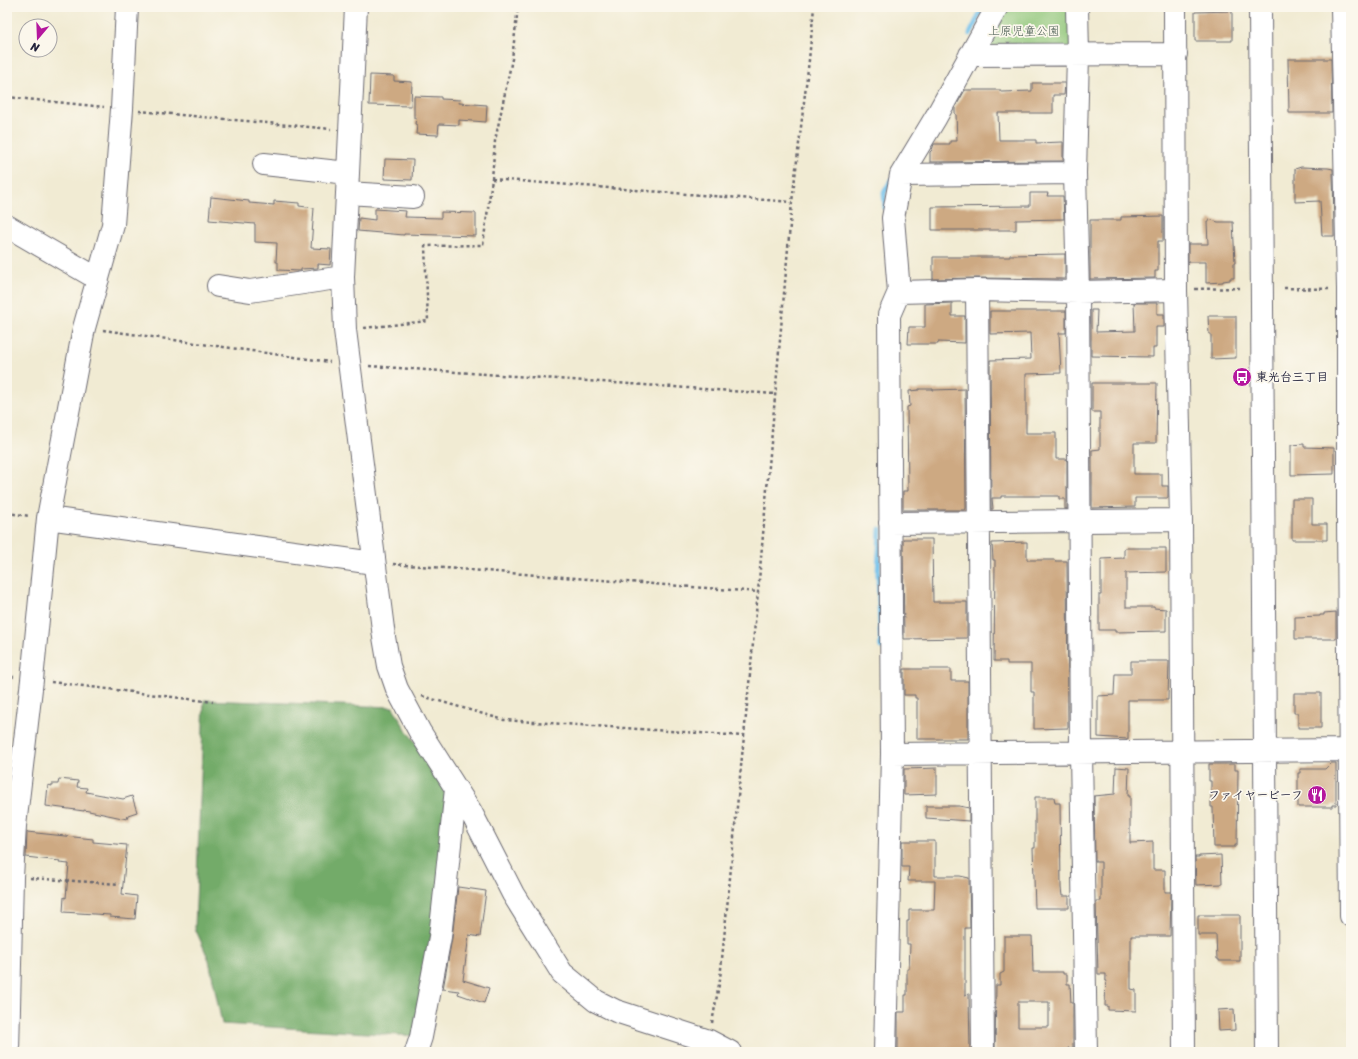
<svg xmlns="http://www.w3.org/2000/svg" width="1358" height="1059" viewBox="0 0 1358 1059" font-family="Sriracha,'Klee One',sans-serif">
<rect width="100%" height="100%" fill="#fbf7ec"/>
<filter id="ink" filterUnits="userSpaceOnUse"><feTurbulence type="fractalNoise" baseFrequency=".025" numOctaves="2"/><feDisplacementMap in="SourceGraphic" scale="8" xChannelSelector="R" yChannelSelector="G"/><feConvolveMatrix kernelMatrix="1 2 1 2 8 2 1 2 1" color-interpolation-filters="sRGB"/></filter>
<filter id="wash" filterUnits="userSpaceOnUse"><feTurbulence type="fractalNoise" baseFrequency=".012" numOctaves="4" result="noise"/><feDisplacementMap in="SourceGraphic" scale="16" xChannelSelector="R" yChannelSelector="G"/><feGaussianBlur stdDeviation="0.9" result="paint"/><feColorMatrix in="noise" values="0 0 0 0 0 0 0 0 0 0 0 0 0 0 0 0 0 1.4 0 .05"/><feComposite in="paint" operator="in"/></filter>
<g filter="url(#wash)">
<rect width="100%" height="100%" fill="#f1ebd3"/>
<path fill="#8fc679" stroke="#58745a" d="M997,7H1077L1078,55H970Z"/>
<path fill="#73ab69" stroke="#4a6652" d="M204,700L393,707L406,730L446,782L444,862L415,1036L222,1024L209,960L195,928Z"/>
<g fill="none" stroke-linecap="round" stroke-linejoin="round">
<path stroke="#71c1ec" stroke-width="5" d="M970,34L983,7
M885,208L884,193L891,180
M880,529L878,574L881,647"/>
</g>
<g id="blocks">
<path fill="#cda982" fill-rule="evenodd" d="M1232,11V41H1195V12Z
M1288,59H1331L1332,113H1289Z
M370,75L394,76V81L412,82L411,106L369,105Z
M1032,83H1065L1064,95H1053V113H998L999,140H1036V143L1063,142V161L930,162V152L932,150L934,144H950V141H957L956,114H955V108L965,90H1001V92L1032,91Z
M414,96L441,97V99L460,100L459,103L487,105L486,122L459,120V125L439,124L438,135L416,134L417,125L415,124L416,118H414Z
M385,159L413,160L412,180L384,179Z
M1301,167L1328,168L1333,169L1334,236H1322L1320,201L1295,202V169Z
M1030,193H1048L1047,196H1063L1064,219L1016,220V230H932V207L1030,206Z
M211,197L249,201V203L274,205V201L299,203V206L314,208L311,248L331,249L330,265L318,264V268L301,269V271H300L278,270V262H276L277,243L255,242V224L209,220Z
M375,209L406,211L405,217L441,218V212L476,213V236L404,234V235L358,231L359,218L375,220Z
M1163,216V241H1158V271H1155V278L1090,279V220H1121V217Z
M1209,219L1218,222H1233L1235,263H1234V278H1230V280L1223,281V282L1206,283V262H1188V244H1208L1207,222H1209Z
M1065,254V279L977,278L933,279V257H1010V255Z
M952,303V316H965V343L938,342V344H908L909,327H925V304Z
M1134,303H1157V314H1164V327H1156V348H1153V357L1091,356V310H1097L1096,332L1135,331Z
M990,311H1066V333H1059L1061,373L1026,374V433H1056V459H1067V509H1065V499H1059V496H1001V498H992L993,509H991L990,360L1031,359L1030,333L990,334Z
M1208,316H1236V358L1211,359V334H1209Z
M1092,383H1157L1156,443H1134V474H1162V486H1168V498H1135V507L1092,508V450L1100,449V412H1092Z
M919,389H933V390L965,389L966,508L965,510H903V491H908L907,407L910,406L909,391L919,390Z
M1304,444V447L1334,448V474L1291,475V445Z
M1292,499H1312V524H1327V540H1292Z
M903,539H932L933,602H967V638L904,639Z
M1027,542V560H1055V561H1067L1068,728L1034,729V692H1031V664H1007V661H994L995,560H993L992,543Z
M1124,548H1166V572L1126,573V607H1154V608L1166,609V631L1115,632V630H1099V595H1101V559L1124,558Z
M1336,612V639H1295V617L1320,616V615H1324V613Z
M1131,661H1169L1168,700H1128V739L1098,737V696L1114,695L1115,674H1131Z
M904,669H951V681H968V739H917V698H915V695H904Z
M1294,693H1321V728H1298V713H1294Z
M1331,763H1336V805H1332V807H1298V773H1300V769H1325Z
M1209,764H1235V770H1238L1237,845H1235V847H1214L1213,807H1211V781H1209Z
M1116,767L1129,768L1128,796H1130V843L1153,842V870H1165V892H1171L1170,936H1131V989L1136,990V1011L1108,1010V1006H1105L1106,974H1098L1096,901H1101V862H1095L1094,796L1115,794Z
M937,768V794L904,795V769Z
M59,779L78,781L77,787L87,788L86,792L123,799L132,796L137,812L128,815L127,819L84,810V811L46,806L48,785L52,786V784H58Z
M1035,797H1054L1055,803H1060L1061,888L1062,896H1069V908H1035L1033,848H1035Z
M926,806H959L969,808V821L926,818Z
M27,832L93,839V842L127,845L122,894L137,896L135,919L110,917V915L63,912L64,897L66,898L69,864L59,863L60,861L26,857Z
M902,841H935V876H960L969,878L970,928H965V995L969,994L970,1052H898V1012H905V995H907V969H909L910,944H907V921H909V910H934L935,881H908L909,867H902Z
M1221,855L1222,884L1196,885L1195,857H1199V856Z
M458,887L486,891L480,937L469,935L463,980L489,988L484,1003L458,994L459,991L443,989L452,938Z
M1198,915H1240V961H1219V959H1217L1216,935H1198Z
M1004,936H1032L1033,972H1063V974H1067V984H1070L1071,1003H1073V1048H1068V1052L995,1051L996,985H1000V974L1004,972ZM1018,1002H1049V1027H1018Z
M1234,1009L1235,1030L1219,1031L1218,1010Z"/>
</g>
</g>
<g filter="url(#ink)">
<use href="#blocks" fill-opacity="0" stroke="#6a6870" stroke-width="1"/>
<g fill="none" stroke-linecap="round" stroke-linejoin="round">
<defs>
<path id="minor" d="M356,7L343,277L345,330L384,637L389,666L397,689L420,732L471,812L513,894L562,973L596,1001L616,1011L709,1041L730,1052
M1077,7L1078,55L1075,173L1078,292L1081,752L1086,1052
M1175,7L1176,290L1181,520L1184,1052
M1260,7L1267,1052
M1342,7L1348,289V520L1351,916
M970,55L1176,54
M264,164L348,173
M901,175L1075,173
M347,193L413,197
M7,226L98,279
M218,286L250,291L343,277
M977,290L983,1052
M899,292L977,290L1078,292L1176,290
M48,518L374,563
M890,523L1181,520
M892,754L1351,750
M8,1052L12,877L15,826L32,680L48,518L84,328L113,225L122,109L127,7
M416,1052L421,1037L440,937L456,789
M885,1052L892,754L889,315L899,292L893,218L901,175L936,117L997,7"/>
</defs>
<use href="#minor" stroke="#6a6870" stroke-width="24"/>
<path stroke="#6a6870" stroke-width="2.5" stroke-dasharray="3 3" stroke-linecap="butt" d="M7,97L104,107
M139,111L331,129
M492,179L792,202
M1284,288L1329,289
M1195,289L1240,288
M364,328L428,321L425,246L483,245L492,179L495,141L512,59L518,7
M103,330L330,362
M369,366L775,394
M7,513L30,516
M393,564L758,592
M7,676L14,677
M51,682L213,702
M422,696L504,720L744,736
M30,878L120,884
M712,1023L720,979L744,736L758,592L792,202L809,60L814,7"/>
<use href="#minor" stroke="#fff" stroke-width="22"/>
</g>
</g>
<defs>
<symbol id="bus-disc" viewBox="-11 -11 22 22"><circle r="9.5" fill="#b5179e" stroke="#fbf7ec"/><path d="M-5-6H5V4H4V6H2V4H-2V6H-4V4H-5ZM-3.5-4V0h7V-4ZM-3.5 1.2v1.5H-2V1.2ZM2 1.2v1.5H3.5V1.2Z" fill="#fff"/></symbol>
<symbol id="restaurant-disc" viewBox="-11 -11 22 22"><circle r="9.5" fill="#b5179e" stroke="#fbf7ec"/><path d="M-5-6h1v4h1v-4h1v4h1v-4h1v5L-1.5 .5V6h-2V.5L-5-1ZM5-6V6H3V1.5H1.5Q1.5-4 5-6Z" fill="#fff"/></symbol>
</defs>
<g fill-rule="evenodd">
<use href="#bus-disc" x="1231" y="366" width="22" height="22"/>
<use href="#restaurant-disc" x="1306" y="784" width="22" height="22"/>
</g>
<g text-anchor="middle" stroke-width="3.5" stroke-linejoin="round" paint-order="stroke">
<g font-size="12" fill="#485b51" stroke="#fbf7ec">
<text x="1024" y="35">上原児童公園</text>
</g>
<g font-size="12" font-weight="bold" fill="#22223b" stroke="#fbf7ec" text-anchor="start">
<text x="1256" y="381">東光台三丁目</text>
<text x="1303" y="799" text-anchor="end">ファイヤービーフ</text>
</g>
</g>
<rect width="1358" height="1059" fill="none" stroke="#fbf7ec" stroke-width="24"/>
<g transform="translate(38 38) rotate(199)"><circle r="19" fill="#fbf7ec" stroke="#a4a2a5"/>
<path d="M0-3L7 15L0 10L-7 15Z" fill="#b5179e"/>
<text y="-6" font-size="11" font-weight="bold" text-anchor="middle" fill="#22223b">N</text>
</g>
</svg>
